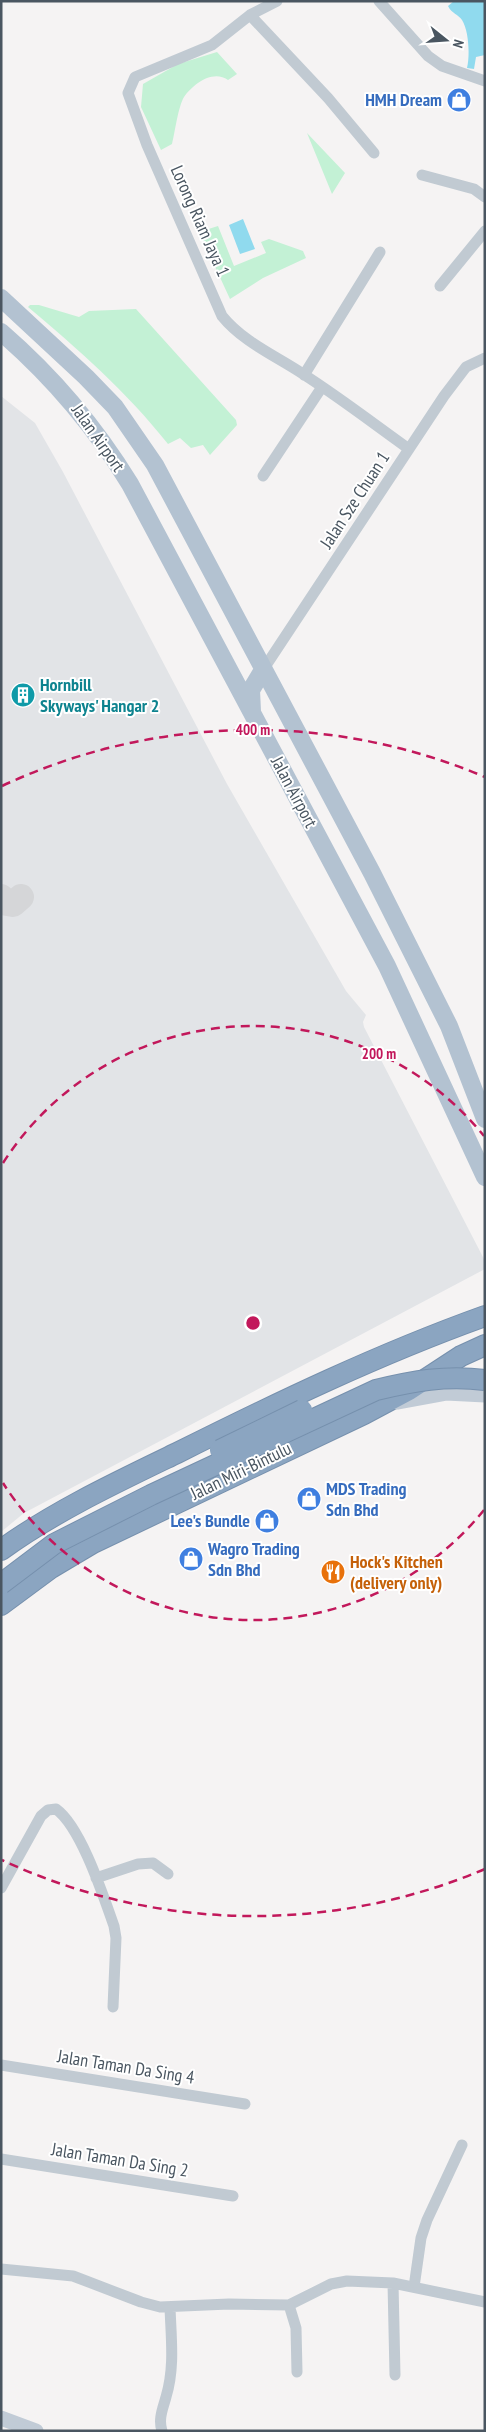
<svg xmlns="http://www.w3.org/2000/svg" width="486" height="2432" viewBox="0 0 486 2432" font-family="'PT Sans Narrow',sans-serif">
<rect width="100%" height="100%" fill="#f5f3f3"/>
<path fill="#e2e4e7" d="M1,396L35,423L63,472L227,784L346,991L366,1015L363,1022L364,1027L485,1261V1269L24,1513L1,1532Z"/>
<path fill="#c3f1d5" d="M217,52L237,74L228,80C213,69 193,84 184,97C178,107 175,132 172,144L161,150L141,107L143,84L178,64Z
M307,133L345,173L332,194Z
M218,226L234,266L266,253L261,242L269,239L303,251L306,258L263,278L230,299L199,232Z
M30,305H39L79,317L89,311L136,309L236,420L237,425L210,455L203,445L191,448L180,438L168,444C126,391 79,350 28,307Z"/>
<path fill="#90daee" d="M454,1H485V55L476,57L474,69L467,68C470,56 469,31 462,20C458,14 452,14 448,6Z
M243,219L255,249L240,254L229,225Z"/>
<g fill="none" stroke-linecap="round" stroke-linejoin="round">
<path stroke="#d5d6d8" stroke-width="26" d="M1,897L7,903L13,904L21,897"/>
<defs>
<path id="highway" d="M1,1550C55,1511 117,1482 177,1453C277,1403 379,1354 485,1316
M1,1605L51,1568L93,1543L364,1414L409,1390L461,1356L485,1345"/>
</defs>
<use href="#highway" stroke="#7690ad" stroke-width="22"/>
<path stroke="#c1cad2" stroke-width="11" d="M277,1L250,15L212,45L135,77L128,93L147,145L222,316C243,342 276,356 303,374C339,397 374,424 409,449
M379,1L428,56L442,66L485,81
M250,15L328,98L374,153
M422,175L474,189L485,197
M440,286L485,231
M304,375L380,252
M263,476L322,387
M263,670L444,396L466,367L485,358
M96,1878L138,1864L153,1863L168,1874
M1,1888L41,1816L48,1810L56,1809C81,1827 103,1895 114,1926L116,1938L113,2007
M1,2065L245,2104
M1,2159L233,2196
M1,2269L73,2276L141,2302L160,2307L229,2304L289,2305L331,2284L347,2281L393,2283L485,2302
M393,2283L395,2375
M414,2287L421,2238L427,2220L462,2145
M289,2305L296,2328L297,2372
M162,2431C158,2419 163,2408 166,2397C175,2367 171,2338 170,2307"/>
<path stroke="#c1cbd6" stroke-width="15" d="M397,1402L446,1393L485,1395
M1,2418L36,2431"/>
<path stroke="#b3c2d1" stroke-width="18" d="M1,298L86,377L115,407L155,465L372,873L449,1026L485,1119
M1,332C53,377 94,425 130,484L387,966L485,1177
M252,712L251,690L263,670"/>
<use href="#highway" stroke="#8ba5c1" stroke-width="20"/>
<defs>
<path id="highway-bridge" d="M220,1450L302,1410
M1,1584L54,1544L151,1495L376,1390C413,1381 446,1375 485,1380"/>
</defs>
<use href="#highway-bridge" stroke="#7690ad" stroke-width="22" stroke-linecap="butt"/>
<use href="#highway-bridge" stroke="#8ba5c1" stroke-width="20"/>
</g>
<g fill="none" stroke="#c2185b" stroke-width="2.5" stroke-dasharray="9 6">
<path d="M484 1510A297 297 0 0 1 3 1483M3 1163A297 297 0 0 1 484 1136"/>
<path d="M485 1869A593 593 0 0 1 2 1860M2 786A593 593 0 0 1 485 777"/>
</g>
<defs>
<symbol id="shop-disc" viewBox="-11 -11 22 22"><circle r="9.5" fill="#3f7fe0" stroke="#fff"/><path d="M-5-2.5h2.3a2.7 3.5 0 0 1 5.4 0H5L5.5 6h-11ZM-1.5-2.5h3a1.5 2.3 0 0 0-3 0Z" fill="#fff"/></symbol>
<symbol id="building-disc" viewBox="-11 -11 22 22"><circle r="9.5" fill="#0f9aa8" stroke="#fff"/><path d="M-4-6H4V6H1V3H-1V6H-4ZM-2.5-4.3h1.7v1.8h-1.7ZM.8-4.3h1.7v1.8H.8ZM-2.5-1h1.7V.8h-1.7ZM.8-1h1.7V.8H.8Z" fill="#fff"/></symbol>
<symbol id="restaurant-disc" viewBox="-11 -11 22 22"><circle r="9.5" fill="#e8710a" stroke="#fff"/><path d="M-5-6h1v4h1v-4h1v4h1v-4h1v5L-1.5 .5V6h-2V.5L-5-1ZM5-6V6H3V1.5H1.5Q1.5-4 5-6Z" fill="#fff"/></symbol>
</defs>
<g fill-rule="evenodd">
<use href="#shop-disc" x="445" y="86" width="28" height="28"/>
<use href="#building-disc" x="9" y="681" width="28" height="28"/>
<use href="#shop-disc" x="295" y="1485" width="28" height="28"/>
<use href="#shop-disc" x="253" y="1507" width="28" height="28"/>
<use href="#shop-disc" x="177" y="1545" width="28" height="28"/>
<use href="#restaurant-disc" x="319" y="1558" width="28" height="28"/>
</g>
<g text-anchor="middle" stroke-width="4" stroke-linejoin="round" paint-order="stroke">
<g font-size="18" font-weight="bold" fill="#366cbe" stroke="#fff" text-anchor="end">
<text x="442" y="106">HMH Dream</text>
<text x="326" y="1495" text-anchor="start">MDS Trading<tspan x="326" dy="21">Sdn Bhd</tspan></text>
<text x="250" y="1527">Lee's Bundle</text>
<text x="208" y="1555" text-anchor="start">Wagro Trading<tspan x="208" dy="21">Sdn Bhd</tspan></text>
</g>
<g font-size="18" fill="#4a5661" stroke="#fff">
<text transform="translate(200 221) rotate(66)" y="6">Lorong Riam Jaya 1</text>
<text transform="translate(98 438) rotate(55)" y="6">Jalan Airport</text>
<text transform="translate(355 500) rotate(-57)" y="6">Jalan Sze Chuan 1</text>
<text transform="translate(294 792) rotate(62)" y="6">Jalan Airport</text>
<text transform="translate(241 1471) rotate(-26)" y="6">Jalan Miri-Bintulu</text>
<text transform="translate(126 2067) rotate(9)" y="6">Jalan Taman Da Sing 4</text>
<text transform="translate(120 2160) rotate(9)" y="6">Jalan Taman Da Sing 2</text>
</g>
<g font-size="18" font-weight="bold" fill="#0d838f" stroke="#fff" text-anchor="start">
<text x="40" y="691">Hornbill<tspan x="40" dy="21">Skyways' Hangar 2</tspan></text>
</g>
<g font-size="18" font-weight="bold" fill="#c56008" stroke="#fff" text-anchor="start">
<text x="350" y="1568">Hock's Kitchen<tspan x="350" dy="21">(delivery only)</tspan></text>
</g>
</g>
<circle cx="253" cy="1323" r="8" fill="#c2185b" stroke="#fff" stroke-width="2.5"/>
<g font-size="15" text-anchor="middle" font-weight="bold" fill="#c2185b" stroke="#fff" stroke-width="4" stroke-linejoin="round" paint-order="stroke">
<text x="253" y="735">400 m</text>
<text x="379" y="1059">200 m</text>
</g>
<rect width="486" height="2432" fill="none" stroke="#4a5661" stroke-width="5"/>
<g transform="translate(446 40) rotate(107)" stroke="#ffffff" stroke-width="4" paint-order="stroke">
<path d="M0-4L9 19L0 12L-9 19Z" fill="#4a5661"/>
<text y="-8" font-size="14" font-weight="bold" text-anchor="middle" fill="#4a5661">N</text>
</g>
</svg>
